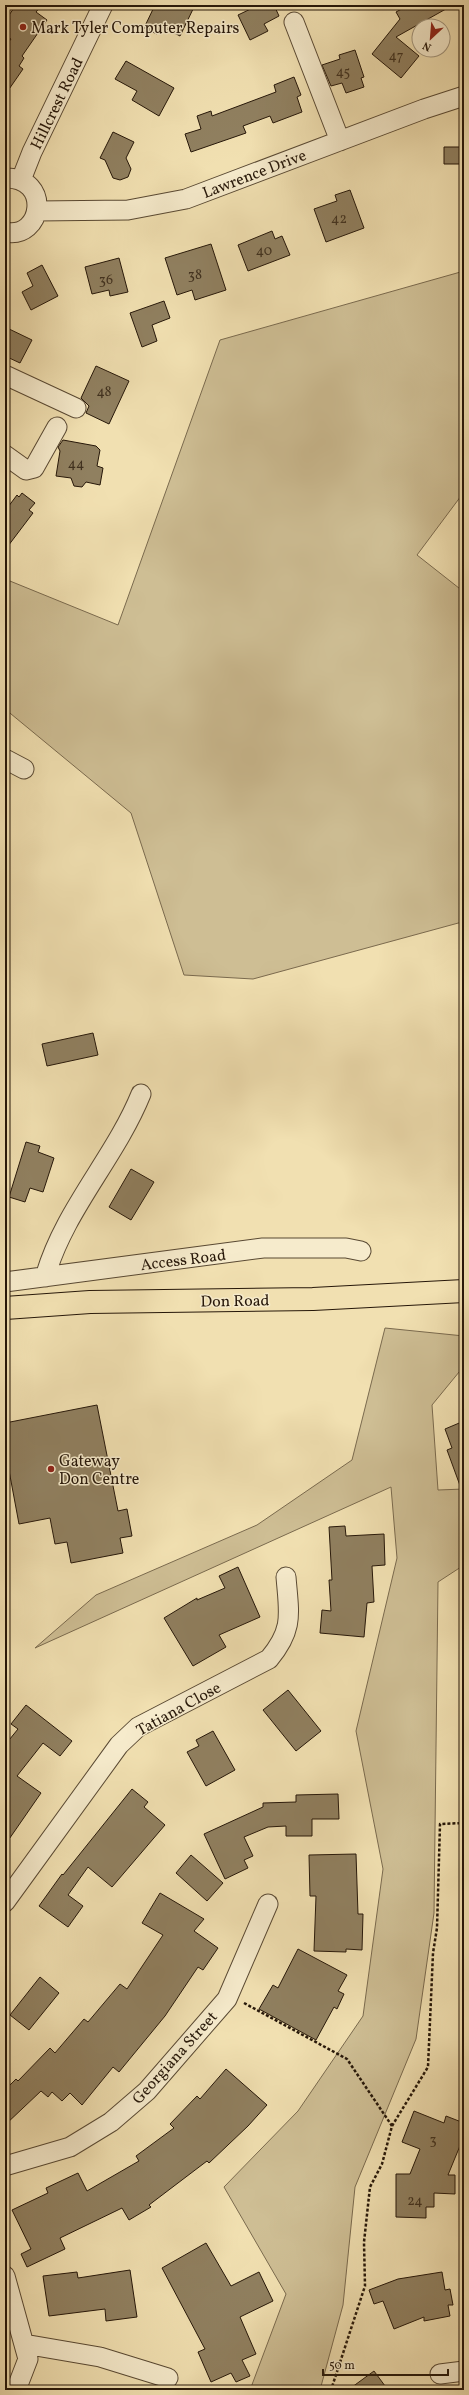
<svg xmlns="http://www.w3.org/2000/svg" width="469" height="2395" viewBox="0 0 469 2395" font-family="Vollkorn,serif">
<rect width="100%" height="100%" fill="#f1e0b1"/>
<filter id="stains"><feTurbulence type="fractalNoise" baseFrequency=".005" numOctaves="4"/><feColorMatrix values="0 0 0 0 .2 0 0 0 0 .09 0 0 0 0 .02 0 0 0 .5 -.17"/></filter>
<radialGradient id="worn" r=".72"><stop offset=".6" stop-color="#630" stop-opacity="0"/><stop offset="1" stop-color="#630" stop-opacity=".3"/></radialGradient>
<path fill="#cebe94" stroke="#7a6a4e" d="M464,271V492L417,555L464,592V924L462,922L253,979L184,975L131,813L5,709V579L118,625L220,340Z
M385,1328L464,1336V1366L432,1405L438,1490L464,1489V1565L438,1582L434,1913L416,2039L355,2187L343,2305L320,2390H250L286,2294L224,2187L298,2111L363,2016L383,1869L356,1731L397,1558L391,1487L35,1648L96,1595L257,1525L352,1460Z"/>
<path fill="#908060" stroke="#261709" d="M16,5H42L36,12L47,20L22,56L24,58L19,66L23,69L5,95V47L11,39L5,35V21Z
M155,5H195L180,36L161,26L157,34L144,28Z
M259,5H274L279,16L264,24L268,31L250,40L238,15Z
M409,5H453L396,37L419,56L401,78L372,54L400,19L396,12Z
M355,50L364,77L361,78L364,87L346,93L342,83L331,86L322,65L340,59L339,55Z
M126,61L174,88L159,116L132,100L137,91L115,79Z
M294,77L301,95L297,97L302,112L273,123L270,116L243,126L246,133L191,152L185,134L201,129L197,116L211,111L212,116L276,92L274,85Z
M113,132L134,142L126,158L131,169L128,177L120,180L113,178L105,160L100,158Z
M444,147H464V164H444Z
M350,190L364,228L326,242L314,209L337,201L335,195Z
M272,231L275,239L282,236L290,255L248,271L238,245Z
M211,244L226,290L195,300L192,290L177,295L165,258Z
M119,258L128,292L110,296L109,290L92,294L85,267Z
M42,265L58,296L31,310L22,292L33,286L27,273Z
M164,301L170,318L152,325L157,341L142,347L130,313Z
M5,327L32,340L20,363L5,356Z
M96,366L129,381L109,424L86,413L89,406L81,398Z
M63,440L96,446L100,450L97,466L103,468L100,485L86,482L82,487L74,486L71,478L56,476L60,451L58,447Z
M22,493L35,503L29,510L33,513L5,550V511L17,495L19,497Z
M93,1033L98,1055L47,1066L42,1044Z
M26,1142L40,1146L38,1152L54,1158L43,1192L30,1188L25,1202L9,1197Z
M131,1169L154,1182L131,1220L109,1207Z
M97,1405L118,1511L127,1509L132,1536L120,1538L123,1553L71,1563L67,1542L55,1544L50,1518L19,1524L5,1449V1423Z
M464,1421V1491H462L447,1450L452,1448L445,1429Z
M345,1526L346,1536L384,1534L385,1565L372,1566L374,1602L367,1603L364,1637L320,1633L322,1610L331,1611L329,1580H332L329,1527Z
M238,1567L260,1617L219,1635L226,1647L193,1666L164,1618L197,1598V1600L225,1588L219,1576Z
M288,1690L321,1731L296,1751L263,1710Z
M26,1705L72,1741L60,1756L43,1743L17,1776L41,1793L5,1845V1745L18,1729L11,1724Z
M213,1731L235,1770L206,1786L187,1752L199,1746L196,1740Z
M132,1789L148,1802L144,1807L165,1825L112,1887L88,1867L68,1895L83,1906L68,1927L39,1906L62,1874L63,1875Z
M338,1794L339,1819H312V1836H286V1826L268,1827L244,1837L253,1856L244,1860L248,1868L225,1879L204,1834L263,1807V1803L296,1802V1795Z
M356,1854L358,1914H363L362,1950L346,1949V1952L314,1951L316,1896H310L309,1855Z
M191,1855L223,1883L207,1901L176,1873Z
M160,1893L204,1919L194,1931L218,1948L203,1970L198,1967L165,2016L119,2072L113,2067L82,2105L70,2093L62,2101L52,2092L48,2097L41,2091L5,2125V2090L16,2079L18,2081L50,2048L55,2053L84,2019L88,2022L120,1984L127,1989L163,1935L142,1923Z
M298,1949L347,1975L338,1991L344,1994L337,2009L334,2007L316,2040L259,2009L273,1985L278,1988Z
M40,1977L59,1993L29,2030L10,2015Z
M226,2069L267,2105L248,2126L209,2163L207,2161L149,2205L151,2207L129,2220L122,2208L60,2238L65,2249L27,2267L21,2254L31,2249L12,2210L48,2193L46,2188L78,2173L87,2191L139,2161L136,2156L174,2128L170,2124L197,2096L200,2099Z
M414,2111L444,2123L446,2116L464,2123V2136L448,2175H455V2194L434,2193V2207H426V2218L396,2217V2174H410L420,2149L402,2142Z
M206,2243L231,2286L259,2272L273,2301L240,2317L256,2354L242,2360L250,2376L236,2382L231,2373L211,2382L198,2352L205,2349L162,2268Z
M130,2270L137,2317L106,2321L105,2309L49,2316L43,2276L77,2272L78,2278Z
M442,2272L445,2290L450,2289L453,2305H448L450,2316L424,2321V2317L394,2329L383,2301L374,2304L369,2290L398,2279Z
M374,2371L388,2390H348Z"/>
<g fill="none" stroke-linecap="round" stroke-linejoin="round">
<defs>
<path id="minor" d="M294,22L340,141
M5,178C52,177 43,240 5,232
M21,180L32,152L103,5
M37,211L128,210L186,199L424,109L464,96
M5,375L76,408
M5,455L26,470L34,468L57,427
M5,759L24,769
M45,1277C64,1210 115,1158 141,1094
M5,1282L263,1248H346L361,1251
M5,1902L119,1745L138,1727L269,1659C294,1629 289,1614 286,1577
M5,2166L70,2147L111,2122L147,2091L227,1999L268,1904
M5,2276L28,2359L16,2390
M24,2344L100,2357L168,2378
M440,2374L464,2371"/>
<path id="major" d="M5,1308L90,1302L313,1299L464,1291"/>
</defs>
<use href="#minor" stroke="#594933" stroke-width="21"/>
<use href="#major" stroke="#261709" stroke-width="24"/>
<path stroke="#261709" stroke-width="2.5" stroke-dasharray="3 2" stroke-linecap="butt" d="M244,2003L347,2059L392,2126L382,2164L370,2187L364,2242L365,2286L331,2390
M392,2126L428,2067L433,1953L437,1928L440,1824L464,1823"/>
<use href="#minor" stroke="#f6ebcc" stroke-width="19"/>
<use href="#major" stroke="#f1e0b1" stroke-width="22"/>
</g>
<g fill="#8f2418" stroke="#f6ebcc" stroke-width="1.5">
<circle cx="23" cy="27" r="4"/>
<circle cx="51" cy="1469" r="4"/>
</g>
<g text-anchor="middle" stroke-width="3" stroke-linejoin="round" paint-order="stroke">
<g font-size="14" fill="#40311f">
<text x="396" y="60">47</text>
<text x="343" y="76">45</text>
<text x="339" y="223">42</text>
<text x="264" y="255">40</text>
<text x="195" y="279">38</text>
<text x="106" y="284">36</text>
<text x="104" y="396">48</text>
<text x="76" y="468">44</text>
<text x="433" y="2144">3</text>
<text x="415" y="2205">24</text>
</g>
<g font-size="16" fill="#261709" stroke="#f6ebcc" text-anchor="start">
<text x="31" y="33">Mark Tyler Computer Repairs</text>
<text x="59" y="1466">Gateway<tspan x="59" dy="18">Don Centre</tspan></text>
</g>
<g font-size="16" fill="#261709" stroke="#f6ebcc">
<text transform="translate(56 103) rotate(-64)" y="6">Hillcrest Road</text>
<text transform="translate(254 173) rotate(-21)" y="6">Lawrence Drive</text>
<text transform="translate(183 1259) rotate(-7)" y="6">Access Road</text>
<text transform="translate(235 1300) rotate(-1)" y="6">Don Road</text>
<text transform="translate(178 1708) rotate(-29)" y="6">Tatiana Close</text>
<text transform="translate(174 2057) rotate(-48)" y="6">Georgiana Street</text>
</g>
</g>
<rect width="469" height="2395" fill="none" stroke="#f1e0b1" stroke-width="20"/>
<rect x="6" y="6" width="457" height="2383" fill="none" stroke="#261709" stroke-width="2"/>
<rect x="10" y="10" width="449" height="2375" fill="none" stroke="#261709"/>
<g transform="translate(431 38) rotate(206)"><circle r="19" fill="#f6ebcc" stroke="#a3967e"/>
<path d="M0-3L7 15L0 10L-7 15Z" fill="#8f2418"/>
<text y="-6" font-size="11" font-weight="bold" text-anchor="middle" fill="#261709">N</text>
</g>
<path d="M323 2369v6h125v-6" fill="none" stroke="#261709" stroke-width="2"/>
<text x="329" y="2369" font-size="12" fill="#261709" stroke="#f6ebcc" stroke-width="3" paint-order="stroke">50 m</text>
<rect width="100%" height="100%" filter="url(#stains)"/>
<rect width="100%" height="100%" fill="url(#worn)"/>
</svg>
